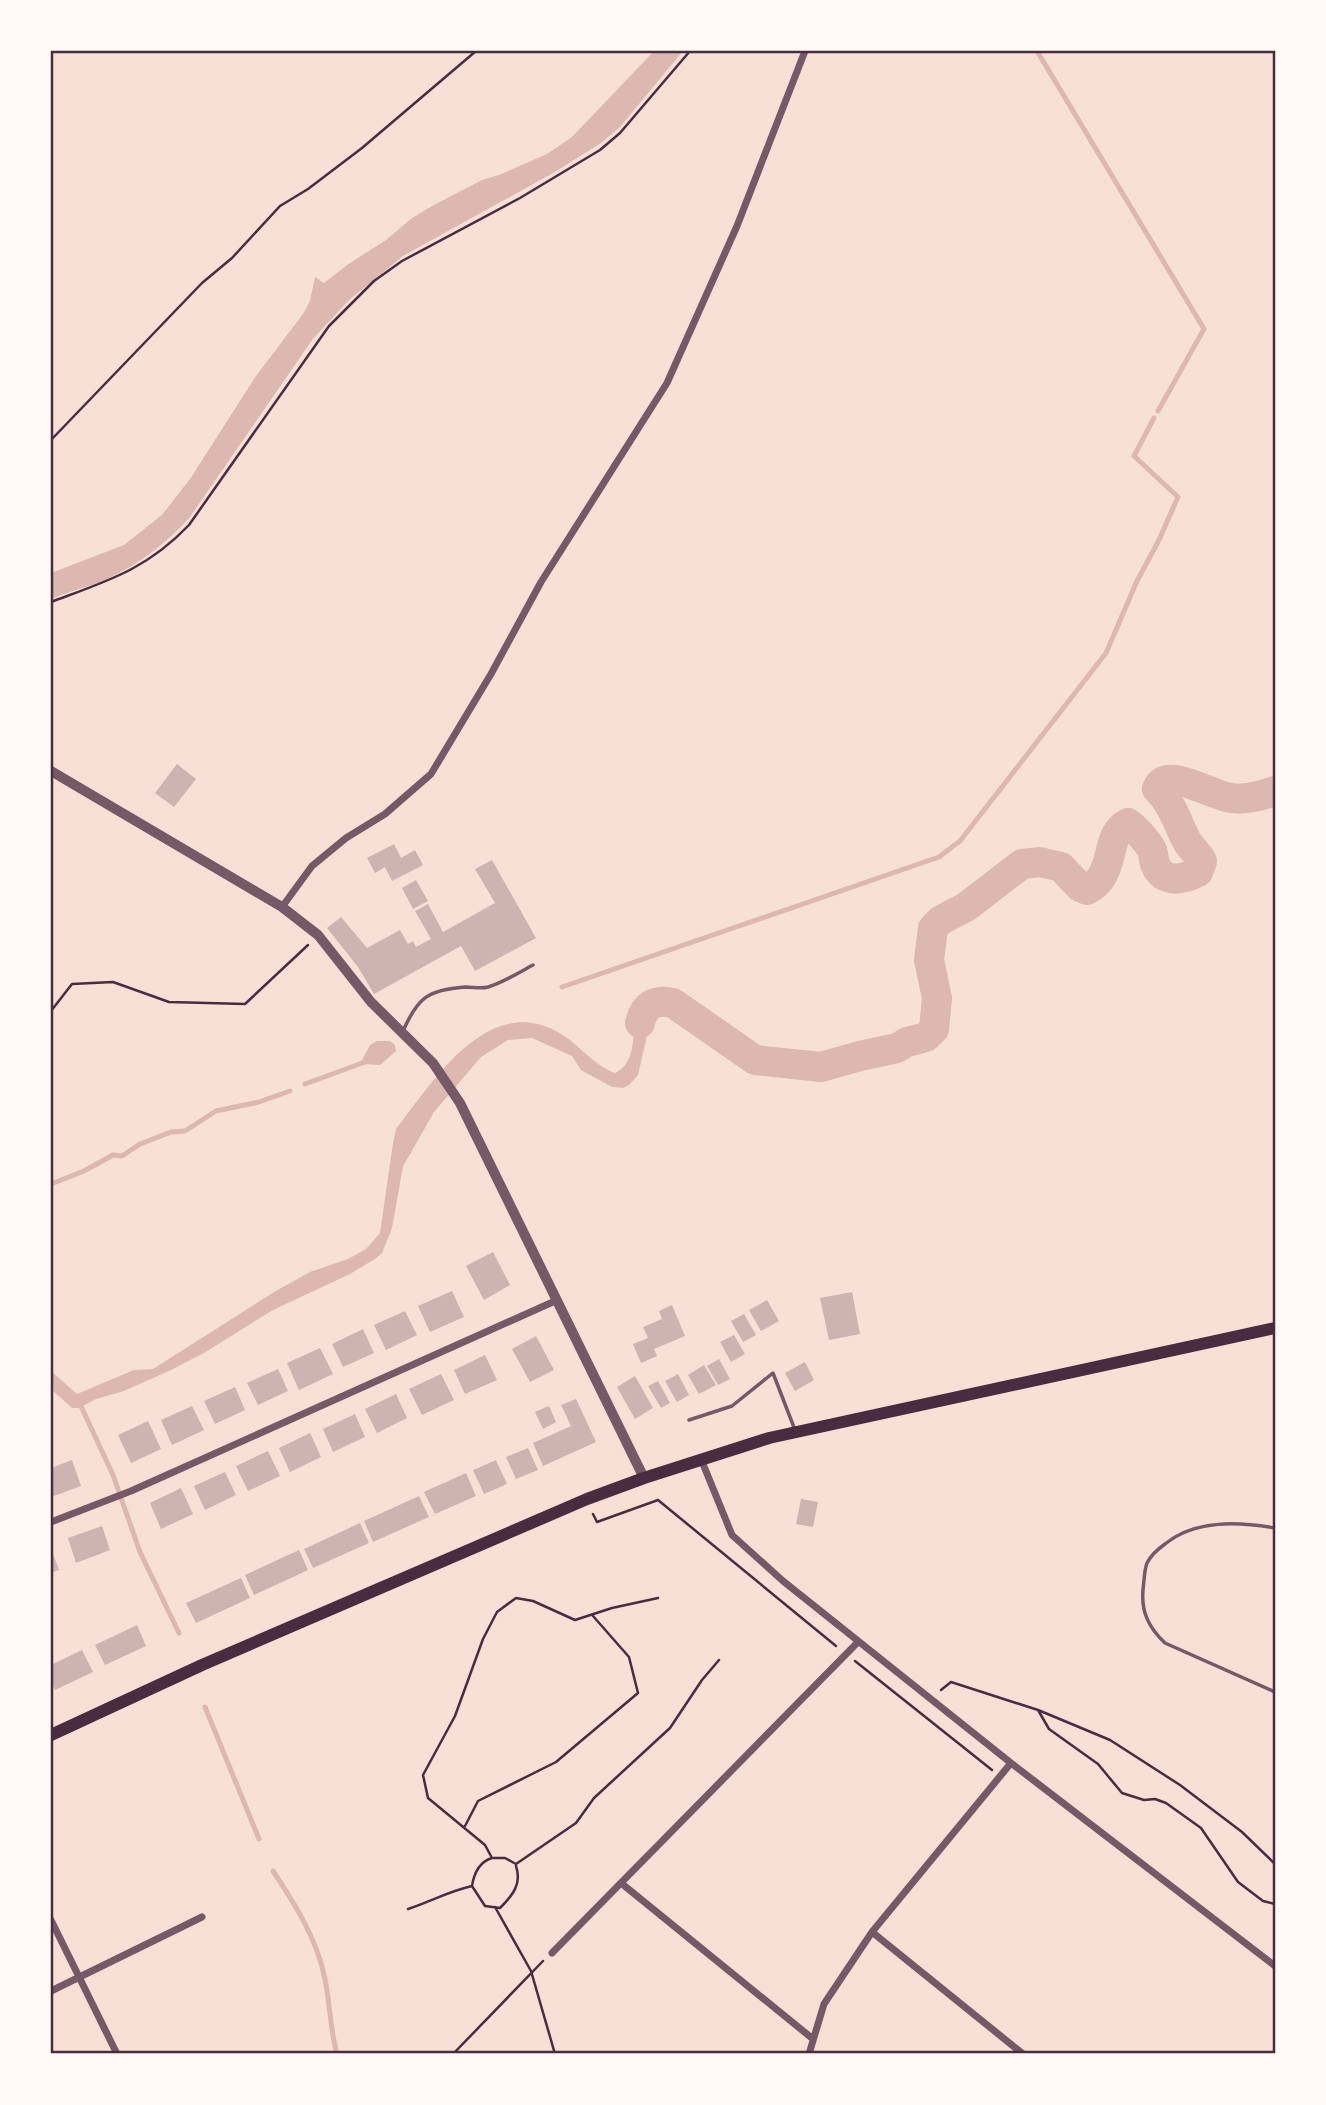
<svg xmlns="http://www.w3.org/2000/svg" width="1326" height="2105" viewBox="0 0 1326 2105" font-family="'Exo 2',sans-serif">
<rect width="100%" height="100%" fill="#f7e1d7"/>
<path fill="#dcb8b0" d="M654,51H683L620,127L601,143L555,172L403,256L349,300L312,340L190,517C167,543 139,564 107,579C89,587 69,591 51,599V573L124,545L162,515L190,479L256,376L303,314L310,301L315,277L324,283L347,265L386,240L412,218L432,206L482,180L499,175L547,154L572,137Z
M657,990L664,991L669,1010L659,1009L652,1014L638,1075L629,1085L623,1088L612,1087L581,1070L572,1056L532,1038L508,1040L481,1057L434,1112L409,1156L403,1166L392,1228L382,1253L375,1259L350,1274L273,1310L204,1353L171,1370L124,1391L96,1399L79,1408H72L51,1389V1371L77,1394L134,1370L153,1369L274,1292L310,1272L348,1259L366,1249L380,1233L393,1143L396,1129C432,1083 485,996 554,1030C577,1041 591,1064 615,1073C648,1057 619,1004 657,990Z
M377,1041H390L395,1045L396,1051L380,1065L360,1064L370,1045Z"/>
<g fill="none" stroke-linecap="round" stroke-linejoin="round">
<path stroke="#dcb8b0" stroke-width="5" d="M1037,51L1204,329L1158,411
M562,987L939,857L960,841L1106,653L1137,581L1158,542L1178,497L1134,456L1154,418
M305,1084L365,1062
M51,1184L84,1171L113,1155L122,1156L140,1144L171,1132L185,1131L216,1111L259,1102L290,1091
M80,1404L113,1475L140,1552L179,1633
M205,1707L259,1839
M273,1871C295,1904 317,1939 325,1979C330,2004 330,2029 337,2054"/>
<path stroke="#dcb8b0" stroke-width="30" d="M640,1023C644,1005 655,999 673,1003L755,1060L821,1067L860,1056L897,1048L907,1042L926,1037L934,1029L937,998L929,960L933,928L941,920L966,907L1022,864L1040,862L1061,867L1080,887L1087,890C1118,874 1103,835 1128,823C1136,829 1145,839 1151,848C1154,853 1153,858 1155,864C1163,884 1183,880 1198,872L1202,861C1198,854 1193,850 1188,843C1177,823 1174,806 1157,789C1165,764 1213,797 1232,798C1247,800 1261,796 1275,791"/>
</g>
<path fill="#ccb4b1" d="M177,764L196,779L174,807L155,793Z
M394,844L401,858L415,850L423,865L392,881L385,867L375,873L367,858Z
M492,860L536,938L475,971L461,946L374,994L358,967L327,928L341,917L367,948L400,930L408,944L413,941L416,947L431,939L415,911L428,904L443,932L495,903L475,869Z
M416,880L428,901L413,909L402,888Z
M493,1252L510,1285L484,1300L466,1266Z
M452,1291L464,1317L430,1332L418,1306Z
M852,1292L860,1334L829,1340L820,1298Z
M767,1300L779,1321L761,1331L749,1310Z
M672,1305L685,1336L654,1349L657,1356L641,1363L633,1344L648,1338L643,1327L662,1319L659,1311Z
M405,1311L417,1335L386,1350L374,1325Z
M744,1314L756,1335L743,1342L731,1321Z
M363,1329L374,1353L343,1367L332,1344Z
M734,1335L745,1354L731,1362L720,1342Z
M536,1336L554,1370L530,1382L512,1349Z
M320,1348L333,1374L299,1390L287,1363Z
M485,1355L497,1380L465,1394L454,1370Z
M719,1359L730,1379L718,1385L707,1366Z
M805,1362L814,1380L795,1391L785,1373Z
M704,1365L716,1385L699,1394L688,1375Z
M278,1369L288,1391L258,1405L247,1383Z
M441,1374L454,1400L422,1415L409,1389Z
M678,1374L689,1395L677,1402L665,1381Z
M635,1376L653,1408L635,1419L617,1387Z
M658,1381L670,1403L661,1408L648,1386Z
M235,1387L245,1410L215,1424L204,1401Z
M396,1394L407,1418L377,1433L365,1409Z
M576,1399L596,1442L543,1466L533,1443L571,1426L561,1405Z
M192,1406L204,1430L172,1445L161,1420Z
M549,1406L556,1422L543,1429L535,1412Z
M355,1414L365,1437L333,1452L323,1429Z
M148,1421L161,1449L131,1463L118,1435Z
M310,1433L321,1457L290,1472L279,1448Z
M528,1448L538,1470L516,1479L506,1457Z
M268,1451L280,1476L248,1491L236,1466Z
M72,1460L81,1486L51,1497V1468Z
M496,1460L507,1484L484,1494L473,1470Z
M225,1472L236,1495L205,1510L194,1486Z
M466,1473L476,1496L435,1514L424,1492Z
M181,1488L193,1514L161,1529L150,1503Z
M419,1496L429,1517L373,1542L364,1521Z
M801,1499L818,1502L813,1527L796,1524Z
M360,1523L369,1543L313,1568L304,1549Z
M102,1526L110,1550L76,1563L68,1538Z
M51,1548L59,1570L51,1573Z
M299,1550L308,1570L254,1595L245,1575Z
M241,1578L250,1598L196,1623L186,1603Z
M137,1625L146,1646L105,1665L95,1645Z
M82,1650L93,1672L55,1690L51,1682V1665Z"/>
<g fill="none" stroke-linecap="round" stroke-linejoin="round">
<path stroke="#4a2c40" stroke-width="2.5" d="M51,440L202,283L232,258L280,206L308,189L362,148L476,51
M51,602C107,581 146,570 189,525L329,326L374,281L402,261L520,198L600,150L620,133L690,51
M51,1011L72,984L113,982L169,1002L245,1004L308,945
M593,1514L597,1522L658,1500L836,1646
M658,1598L612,1608L575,1620L533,1601L516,1598L497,1612L483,1639L455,1716L423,1775L428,1798L485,1845L492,1858H505L516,1864L576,1823L594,1798L670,1728L702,1680L719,1660
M855,1661L992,1770
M941,1690L951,1682L1038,1710L1110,1740L1180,1785L1242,1832L1275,1864
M1038,1710L1049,1729L1098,1764L1122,1793L1144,1800L1155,1799L1166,1803L1201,1828L1238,1882L1263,1901L1275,1904
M465,1826L478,1801L556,1762L638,1693L629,1657L593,1616
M492,1858C479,1862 474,1873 472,1886L485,1906L500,1908C513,1895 522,1884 516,1866
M495,1907L531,1971L555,2054
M408,1909C430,1902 449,1891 472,1886
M453,2054L543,1961"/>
<path stroke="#755966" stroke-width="3.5" d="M403,1031C418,997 428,990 465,987C473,987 481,989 488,987C504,982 518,973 533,965
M689,1420L732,1406L773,1373L795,1430
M1275,1528C1239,1522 1196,1519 1165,1544C1158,1549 1151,1555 1147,1563C1144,1571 1144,1582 1143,1590C1141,1612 1149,1628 1165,1643L1275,1692"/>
<path stroke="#755966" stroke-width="7" d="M282,907L312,866L346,838L385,814L431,774L491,674L541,582L667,383L737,226L805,51
M701,1459L732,1535L783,1581L1011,1763L1275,1966
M51,1522L131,1491L555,1301
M621,1883L813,2039
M51,1920L117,2054
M872,1932L1023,2054
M552,1953L858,1642
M51,1991L202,1917
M809,2054L824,2004L872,1932L1011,1763"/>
<path stroke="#755966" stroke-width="10" d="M51,771L282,907L318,935L371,1002L433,1063L460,1103L644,1478"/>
<path stroke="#4a2c40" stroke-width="12" d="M51,1735L202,1665L587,1499L644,1478L769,1438L1275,1328"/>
</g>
<rect width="1326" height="2105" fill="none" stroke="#fffaf5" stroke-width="105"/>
<rect x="52" y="52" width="1222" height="2000" fill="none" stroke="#4a2c40" stroke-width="2.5"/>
</svg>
